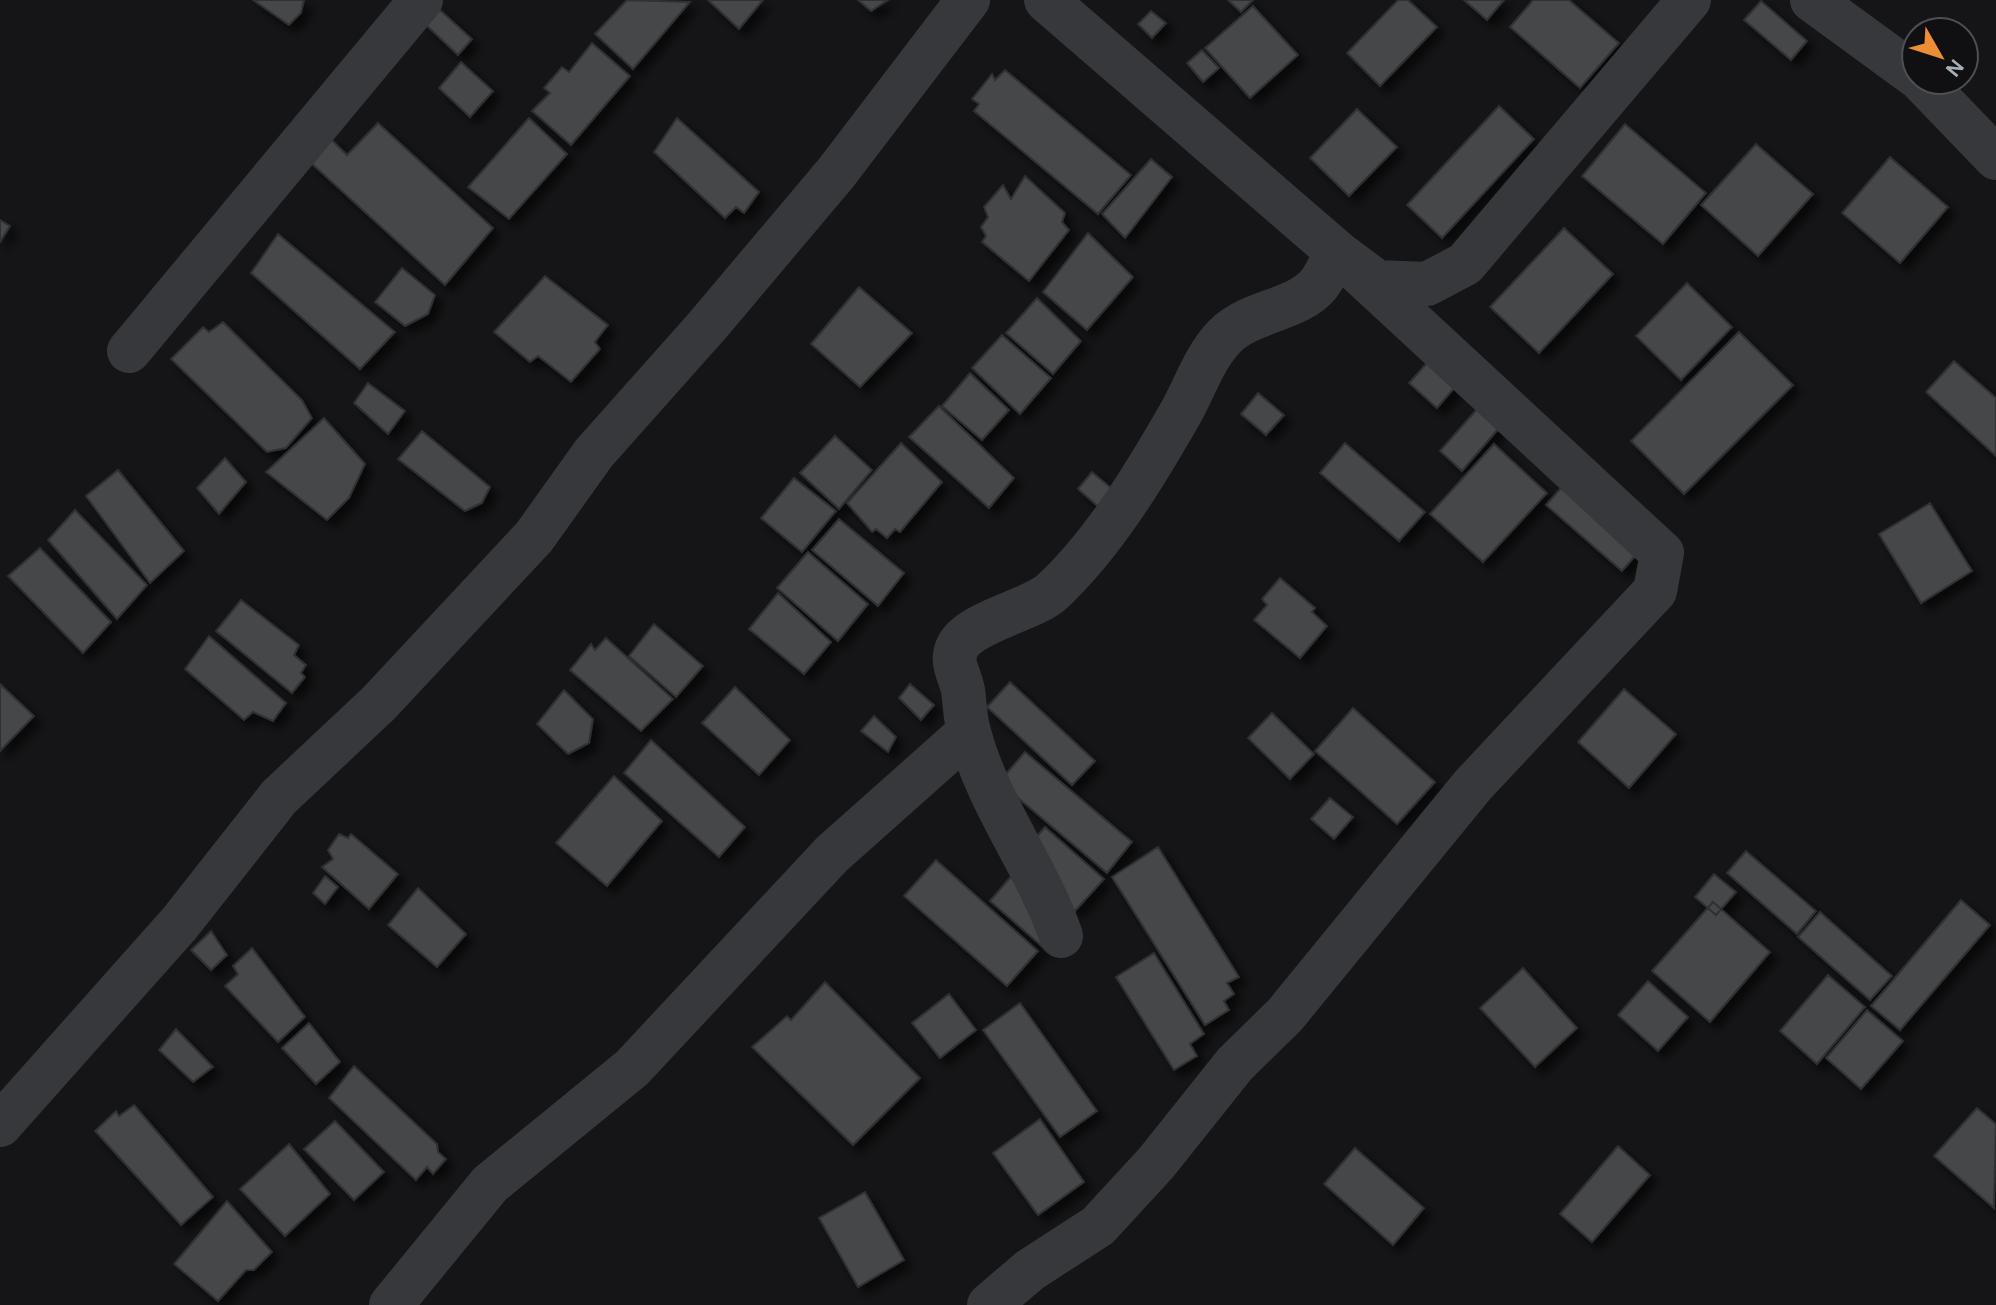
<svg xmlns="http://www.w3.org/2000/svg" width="1996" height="1305" viewBox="0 0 1996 1305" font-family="Karla,sans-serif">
<defs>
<filter id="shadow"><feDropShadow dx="7" dy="7" stdDeviation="4" flood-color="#0009"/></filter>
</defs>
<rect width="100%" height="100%" fill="#151517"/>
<path fill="#44464a" stroke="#2f3033" stroke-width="2" filter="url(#shadow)" d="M253,0H304L301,13L289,25Z
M627,0L690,2L633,69L595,34Z
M708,0H763L739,29Z
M858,0H888L871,11Z
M1228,0H1253L1241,12Z
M1398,0H1408L1437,27L1380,86L1347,53Z
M1464,0H1504L1487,20Z
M1533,0H1569L1619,43L1580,88L1510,27Z
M1761,1L1807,41L1791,60L1744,20Z
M1253,6L1298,55L1250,98L1205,48Z
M440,10L472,39L458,55L426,25Z
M1151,11L1166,23L1152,38L1138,24Z
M592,43L630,76L571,145L532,111L550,93L544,88L562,67L569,72Z
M1202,50L1219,68L1203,82L1187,63Z
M461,62L493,91L470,117L439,88Z
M1005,70L1131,175L1098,214L974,111L979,104L972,99L992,74L995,80Z
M1499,106L1534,139L1442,238L1407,205Z
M1357,109L1397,147L1349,196L1310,158Z
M529,118L567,154L509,219L468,187Z
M677,118L759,192L744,213L736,207L725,218L654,152Z
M378,123L493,228L445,285L312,164L331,139L347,155Z
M1625,124L1706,193L1663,244L1582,176Z
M1756,144L1813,194L1758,256L1701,205Z
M1890,157L1948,207L1900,263L1842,213Z
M1151,159L1172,177L1125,238L1102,214Z
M1025,176L1065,213L1062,222L1069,230L1029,281L982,242L986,236L981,227L988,217L984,207L1003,185L1011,199Z
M0,220L10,226L0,242Z
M1564,228L1613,274L1539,353L1490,307Z
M1088,233L1133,277L1087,330L1043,292Z
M278,234L395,332L360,369L251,273Z
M402,268L435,295L428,314L405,326L375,302Z
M545,276L608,325L595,342L600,349L571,382L538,356L530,362L494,332Z
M1687,283L1732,327L1681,380L1636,336Z
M859,287L912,333L860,387L811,344Z
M1037,298L1081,341L1053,374L1006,333Z
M223,322L302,400L312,418L286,448L267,452L171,359L203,327L209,332Z
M1739,332L1793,385L1684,494L1631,441Z
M1002,335L1051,378L1020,414L972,368Z
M1954,361L1996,398V456L1926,392Z
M1428,362L1456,386L1437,408L1409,383Z
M970,373L1009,410L982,440L942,406Z
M368,383L405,411L388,434L354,403Z
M1258,393L1284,415L1266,435L1241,414Z
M939,406L1014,478L989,508L909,437Z
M1478,408L1500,427L1462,471L1440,451Z
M324,418L365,464L349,498L327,520L266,472Z
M422,431L490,487L482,503L465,511L398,459Z
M835,436L872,470L839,509L800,473Z
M901,443L942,482L900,532L895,529L887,538L876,529L872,532L847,503Z
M1345,443L1425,512L1399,541L1320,473Z
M1494,444L1547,493L1483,562L1430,514Z
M225,458L246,482L219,514L197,488Z
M118,470L184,551L150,583L86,496Z
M1092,472L1117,493L1102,510L1078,489Z
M794,478L836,511L802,552L761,518Z
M1567,481L1643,547L1622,571L1546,505Z
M1930,503L1972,571L1921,603L1879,534Z
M75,510L147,585L117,619L48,540Z
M839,519L904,573L878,606L812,550Z
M40,548L111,622L83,653L8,576Z
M808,552L868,604L838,641L777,588Z
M1280,578L1315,608L1312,612L1327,626L1300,658L1254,620L1267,605L1262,599Z
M778,593L831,642L804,674L749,629Z
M241,600L299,645L294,655L306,665L301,673L305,677L292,693L216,631Z
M654,624L703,666L676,697L629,656Z
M209,636L286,703L273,721L253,712L244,720L185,669Z
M606,638L673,699L641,731L570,670L591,644L595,650Z
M1010,682L1095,761L1072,785L987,707Z
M0,684L34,716L0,751Z
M910,684L934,705L921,720L899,698Z
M735,687L790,740L759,775L702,723Z
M1624,689L1676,734L1629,788L1578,742Z
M564,690L593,719L589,743L568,754L537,724Z
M1353,708L1435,782L1397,824L1315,751Z
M1272,713L1314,754L1290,779L1248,738Z
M874,716L896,737L888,752L861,731Z
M651,740L745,827L719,857L624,773Z
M1025,752L1132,842L1107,873L999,782Z
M614,776L662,821L607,886L556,843Z
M1330,798L1353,817L1334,839L1311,819Z
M1045,827L1104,879L1075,911L1017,859Z
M339,834L348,838L351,834L398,874L369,909L322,867L333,859L328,850Z
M1158,847L1239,977L1227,983L1234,994L1224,1001L1229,1010L1205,1025L1112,877Z
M1746,851L1816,911L1797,934L1727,873Z
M936,860L1038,951L1007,986L904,896Z
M1019,867L1045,949L990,901Z
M1714,874L1736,892L1716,915L1695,897Z
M325,876L338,887L325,904L313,893Z
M418,888L466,934L437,967L388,925Z
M1961,900L1990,925L1900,1030L1871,1006Z
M1713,902L1770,952L1710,1022L1652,971Z
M1820,912L1892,976L1870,1000L1798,937Z
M211,931L227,955L211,970L191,950Z
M252,948L305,1017L278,1042L225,986L238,974L233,966Z
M1154,953L1204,1034L1190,1044L1197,1056L1174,1070L1116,977Z
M1523,968L1577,1028L1535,1067L1480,1008Z
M1828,975L1865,1007L1817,1064L1780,1031Z
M1648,981L1688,1017L1658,1051L1618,1015Z
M825,982L920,1078L853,1145L752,1047L787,1016L791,1020Z
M949,994L976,1030L940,1058L912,1023Z
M1020,1003L1097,1111L1060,1137L983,1030Z
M1867,1010L1903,1041L1861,1089L1826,1058Z
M309,1023L340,1062L316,1084L282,1048Z
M176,1029L213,1067L193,1082L159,1050Z
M354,1066L437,1144L438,1152L446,1159L433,1174L427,1167L416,1180L329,1098Z
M134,1105L213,1197L181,1225L95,1131L116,1111L119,1116Z
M1977,1108L1996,1124L1994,1208L1934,1156Z
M1040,1119L1084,1182L1038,1215L993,1153Z
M335,1121L384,1172L354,1200L304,1149Z
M289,1144L330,1194L285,1236L240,1189Z
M1618,1146L1650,1175L1592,1242L1560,1214Z
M1355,1148L1424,1208L1393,1245L1324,1184Z
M865,1192L904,1260L858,1287L819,1218Z
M227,1201L272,1252L254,1270H246L218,1301L174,1264Z"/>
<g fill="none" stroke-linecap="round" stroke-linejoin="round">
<path stroke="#36383c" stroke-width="44" d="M1812,0L1916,76
M1921,80L1996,158
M129,351L421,0
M1061,936C1037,866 988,805 969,732C965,719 965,704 963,690C961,680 953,665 955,655C959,622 1030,613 1053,591C1104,543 1145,475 1180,414C1195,388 1203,359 1225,336C1251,310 1297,311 1319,284C1326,275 1331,262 1337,252L1377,282L1427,284L1465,264L1689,0
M0,1125L179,924L279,797L379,703L534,537L594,453L707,326L836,173L968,0
M391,1305L490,1184L632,1068L832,854L969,732
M989,1305L1030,1270L1098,1226L1156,1163L1235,1064L1285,1015L1473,785L1655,591L1662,553L1337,252L1046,0"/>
</g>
<g transform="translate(1940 56) rotate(129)"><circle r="38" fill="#101012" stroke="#4c5054" stroke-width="2"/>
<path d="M0-6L14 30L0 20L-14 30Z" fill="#ec8e37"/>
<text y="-12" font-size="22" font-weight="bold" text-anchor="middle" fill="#a7afb6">N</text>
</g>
</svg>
